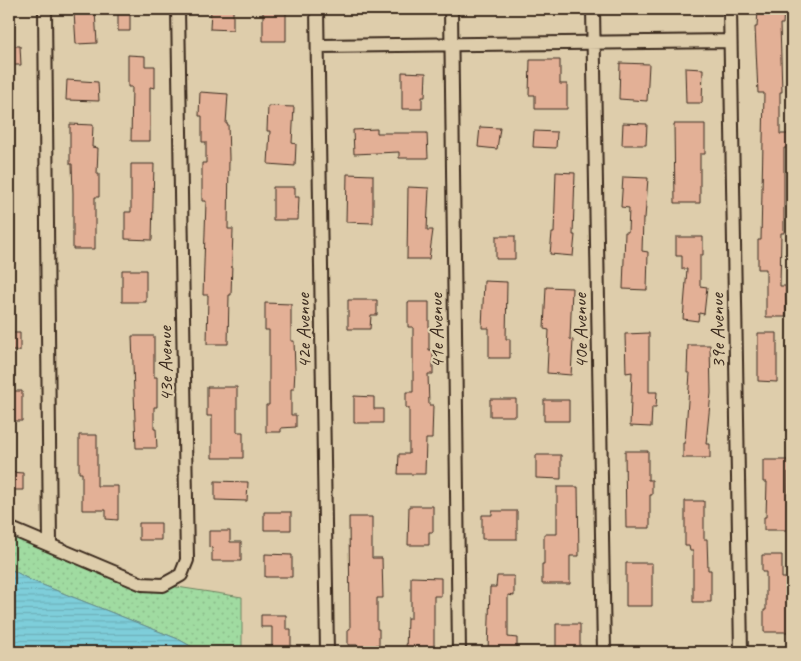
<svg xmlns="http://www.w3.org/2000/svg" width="801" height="661" viewBox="0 0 801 661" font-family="Caveat,sans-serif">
<defs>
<pattern id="park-dots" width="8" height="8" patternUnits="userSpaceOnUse" patternTransform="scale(1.25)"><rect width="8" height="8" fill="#a0dba1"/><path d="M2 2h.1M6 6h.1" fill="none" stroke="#8bbc8a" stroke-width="1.8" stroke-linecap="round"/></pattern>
<pattern id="water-rules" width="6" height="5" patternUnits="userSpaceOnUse" patternTransform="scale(1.25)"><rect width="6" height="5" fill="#7eceda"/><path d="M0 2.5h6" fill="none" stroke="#6eb1bb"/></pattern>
</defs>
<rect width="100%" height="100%" fill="#decdab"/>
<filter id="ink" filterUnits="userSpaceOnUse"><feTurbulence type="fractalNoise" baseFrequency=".02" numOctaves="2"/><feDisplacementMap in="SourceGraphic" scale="10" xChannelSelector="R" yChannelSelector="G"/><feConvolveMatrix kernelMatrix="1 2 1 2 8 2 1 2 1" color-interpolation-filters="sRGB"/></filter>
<g filter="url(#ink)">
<path fill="url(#park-dots)" stroke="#6e8260" d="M9,528L164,585L242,597V652H201L178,639L30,580L9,568Z"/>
<path fill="url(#water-rules)" stroke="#638c8f" d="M9,568L30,580L178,639L201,652H9Z"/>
<path fill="#e3b096" stroke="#3b2a1e" d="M118,9H130V31H118Z
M211,9H233V30L210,29Z
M263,9H286V41H263Z
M758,9H784L783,24H780L782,92H780V134H789L788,148H784V233H781L780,286H786V317H766V269H758V240H761L764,93H758L755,27H757Z
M95,11L97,43L76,44L74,12Z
M9,46H20L21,65H9Z
M128,55L145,56V66H155V88L150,87V141H131L132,87H128Z
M530,60H560V84H567V109H535V95H529Z
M620,63L649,64L647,101L619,99Z
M685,68L703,69L702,103H686Z
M402,72L426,73L425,97H422V109H402Z
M67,80L98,82L99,101L66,100Z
M200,92L228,94L226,124H228L229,158L228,229H233L231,295H229L228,344H207L208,295H203L206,201H202V163H206V142H202V116H199Z
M268,106L294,107L292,143L296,144L295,166L268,164L270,131H267Z
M623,123L647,124L646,145H622Z
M70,124L93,125L92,147L98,148L97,174H99V197H95V249H73V193L72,164H70Z
M674,124H705V154H700V203H675Z
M480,127L500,128L497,149L478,147Z
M377,129V133H427L428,158H399V152L354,154L353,130Z
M534,131L557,132L556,148L533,147Z
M131,164H154L152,240L125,239V212H131Z
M556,172L575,173L573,235H575L573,256L550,254L552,233H554Z
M347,174L373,175V223L346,222Z
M623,177L648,178L645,218H643L642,251L648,252L647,290L623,289L625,232H628L629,208L621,207Z
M273,187H295V197H299L298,220H273Z
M408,187L429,188L427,230H433L429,259H407Z
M496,236H515V259H496Z
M676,237H703V255H700V286L707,287L704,314L699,313L698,321L683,319L687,269H682V256H676Z
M122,270H146V302H122Z
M484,281L507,282L506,339H510V358H489V328H482Z
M546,287L572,288L570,339L573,340L571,375L547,373L549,330L544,329Z
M348,300H377V315H371L370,329H348Z
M408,302H429V350H433V374H428L429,405H433L432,439H426L425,474H398L399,454H409V408H406V392H413V327H408Z
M265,303L291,304V341H294L295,369L294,389H291V415H296V427L281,428V432H266V405H269V330H265Z
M9,333H20V351H9Z
M649,333V392H657L656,407H652L651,427L630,426L632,372L626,373L625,334Z
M758,333H777V382L758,381Z
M132,336H154V377H157V407H154V429H156L157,448H136Z
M688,345H710L711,393L706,444H710V458H683V443H685L690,373H687Z
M207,387H237V432H243V458H212V416H207Z
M9,391H22V421H9Z
M354,396L374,397V409H383V423H354Z
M490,399H516V416H490Z
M544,400H569V421H544Z
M79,435H97V486H118V520L106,519V510H82V473H79Z
M625,451H648V480H652V495H650V528H626Z
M536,455H561V479L536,478Z
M763,460H792V472H788L787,530H764V517H766L767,482H763Z
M9,472L23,473V490H9Z
M215,481L248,482L247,501L215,500Z
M557,487H578L579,556H570V584H542V564H544V534H557Z
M685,501H704V539H707L708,570H711V602H693V551H690L689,546H685Z
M409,506H433V532H429V545H408Z
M492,511H517V539H482V515H492Z
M264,512H291V530H264Z
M349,517H372V558H382L383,598H377V629H379V645H376V652H358V645H348V629H350Z
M139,523H161V540H139Z
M209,531H230V542H241V561H212V548L209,547Z
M265,554L292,555V577H265Z
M762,555H782V578H792V602H788V632H764V610H766V572H762Z
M626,563H652V606H626Z
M497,576H514V596L508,595V637L517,638V651H488L490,587H496Z
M411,577L441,578V596H434V652H406L407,618H411Z
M261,615H286V629H291V652H272V627H261Z
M556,624H580V648L556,647Z"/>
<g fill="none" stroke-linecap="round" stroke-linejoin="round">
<defs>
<path id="minor" d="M45,9L50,545
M317,9L327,652
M451,9L459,652
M593,9L604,652
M730,9L741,652
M318,46L730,41
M9,528L142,584L163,585L181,575L187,560L178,9"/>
</defs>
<use href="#minor" stroke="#3b2a1e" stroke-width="16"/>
<use href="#minor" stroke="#decdab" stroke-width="12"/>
</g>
</g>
<g text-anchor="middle" stroke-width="4.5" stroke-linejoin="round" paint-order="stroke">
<g font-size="20" fill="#3b2a1e" stroke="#decdab">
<text transform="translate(303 331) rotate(-91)" y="7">42e Avenue</text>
<text transform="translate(436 331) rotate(-91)" y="7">41e Avenue</text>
<text transform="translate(580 331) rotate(-91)" y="7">40e Avenue</text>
<text transform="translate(717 331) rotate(-91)" y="7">39e Avenue</text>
<text transform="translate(165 364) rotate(-91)" y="7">43e Avenue</text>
</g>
</g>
<rect width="801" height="661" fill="none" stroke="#decdab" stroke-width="30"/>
<rect x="15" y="15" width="771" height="631" fill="none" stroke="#3b2a1e" stroke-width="2" filter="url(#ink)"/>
</svg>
